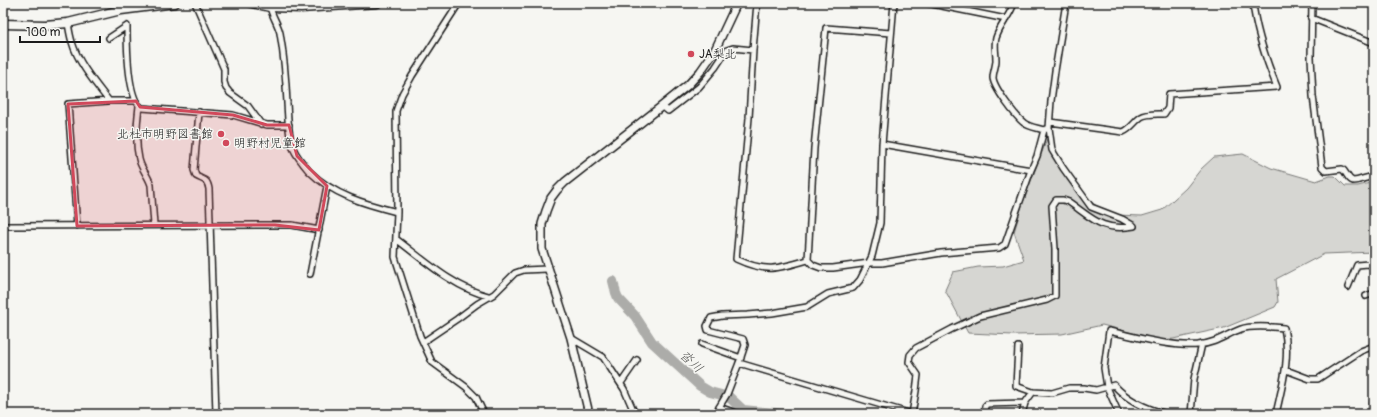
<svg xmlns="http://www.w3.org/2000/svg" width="1377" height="417" viewBox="0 0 1377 417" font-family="Pangolin,'Klee One',sans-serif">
<rect width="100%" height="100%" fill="#f6f6f2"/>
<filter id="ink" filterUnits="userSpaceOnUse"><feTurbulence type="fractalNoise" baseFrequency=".025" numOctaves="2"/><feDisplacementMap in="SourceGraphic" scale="8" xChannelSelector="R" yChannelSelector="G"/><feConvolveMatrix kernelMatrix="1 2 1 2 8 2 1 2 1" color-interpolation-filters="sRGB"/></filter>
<g filter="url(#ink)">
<path fill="#d6d6d2" stroke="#797977" d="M1047,139L1068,181L1101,210L1116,215L1142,216L1162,210L1186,188L1201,169L1214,157L1243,154L1271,168L1316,181L1330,176H1335L1345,186H1358L1374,182V252L1324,254L1276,279L1278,302L1275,307L1224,328L1173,339L1160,340L1102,325L1062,334L1013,335L968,333L945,290L953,272L978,267L1003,266L1024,260L1014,232L1023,202Z"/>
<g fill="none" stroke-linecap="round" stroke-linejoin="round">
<path stroke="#acaca9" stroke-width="10" d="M613,281L616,293L618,298L635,316L652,342L700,386L710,392L729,397L743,410L785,414"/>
<defs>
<path id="street" d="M119,3L121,10
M195,3L224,69V82L226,88L230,93L248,106L261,124
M459,3L412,76L402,94L396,111L397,212L395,257L420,336L432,362L466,387L476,397L484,414
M927,3L1006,19
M1014,3C1010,16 1000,25 996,38C994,45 996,53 996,60C996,66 993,72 993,78C994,88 1016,117 1024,123C1029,127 1038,128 1044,130
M1312,3L1311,57L1313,96L1322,167L1326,171L1342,169C1347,172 1347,179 1353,181C1361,181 1366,176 1374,177
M270,7C272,16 278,24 280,33C284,56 286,80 287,103C288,118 288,135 293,148C297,157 303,164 309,171C333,195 365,204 397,212
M1311,18L1374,43
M68,23C69,29 70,36 72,42C78,63 95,83 109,101H136
M109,38L127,26C127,43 127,99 142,108L233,115L267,125H289
M753,50L757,3
M139,106C137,124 135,141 139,159C141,169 148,175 151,185L154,225
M662,106L668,111L699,87L715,68L727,50L733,48L753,50L749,118L736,259C766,273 778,269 808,260L813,265L821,268H833L869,263H882L941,253L999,248L1005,244L1031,170
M199,112L194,170L196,176C204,181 207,178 209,189L216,414
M1050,122L1123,132C1131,129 1134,122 1141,117C1147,113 1157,114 1164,114L1168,108L1169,94L1277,87C1266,60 1256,32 1253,3
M882,144L1031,170L1037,156L1044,130L1049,128L1051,101L1055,71L1066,3
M3,226L275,225H292L319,230
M77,226L68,104L109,101
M396,239C424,260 454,288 488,296
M808,260L814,148L826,28L891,33
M310,274L327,186
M1348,287L1357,265L1368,264L1374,266
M1366,296L1374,293
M571,338L603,357L624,389L635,414
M423,342L457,319L477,304L494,294L515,273L524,270L547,269
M702,344L741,358
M1018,347L1016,386L1033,392
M739,363L912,414
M1286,370L1310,379H1318L1361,351L1374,346
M621,383L637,360
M719,407L739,414
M715,414L727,394L739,363L745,345L743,339L708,330L707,326L711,318L722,316L748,315L772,313L807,307L828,294L853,288L860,280L872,256L880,223L882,144L894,3
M912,414L916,391L918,375L909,362L910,355L916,348L952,329L980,316L1047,300L1055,296V249L1052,206L1056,200H1063L1069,202C1093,219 1103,232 1134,226L1122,219L1091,207L1063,168L1052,150L1049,128
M984,414L985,406L987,404L1025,403
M1022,414L1025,403L1033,392L1052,393L1069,388H1084L1096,390L1107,387L1119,414
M1167,414C1146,409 1128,401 1114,385L1107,387L1104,368L1109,331C1137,337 1170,347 1198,345C1217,343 1225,335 1241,329C1252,325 1272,327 1284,328C1291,357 1282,386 1276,414
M1191,414L1194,379L1202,344
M1371,414L1374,399"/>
<path id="secondary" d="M589,414L571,338L542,249V224L546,211L551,198L557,190L565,182L662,106L688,85L700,72L714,52L737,3"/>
<path id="primary" d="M252,3L270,7L301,8L377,3
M3,24L45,25L68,23L121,10L175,3"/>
</defs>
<use href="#street" stroke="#1c1c1c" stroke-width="8"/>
<use href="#secondary" stroke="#1c1c1c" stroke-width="10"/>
<use href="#primary" stroke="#1c1c1c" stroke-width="11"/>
<use href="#street" stroke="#f6f6f2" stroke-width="5"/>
<use href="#secondary" stroke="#f6f6f2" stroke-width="7"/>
<use href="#primary" stroke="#f6f6f2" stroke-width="8"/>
</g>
</g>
<path fill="#d1495b" fill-opacity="0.2" stroke="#d1495b" stroke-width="3" stroke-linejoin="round" d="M136,101L140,107L233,115L267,125H289L297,156L327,186L319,230L275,225L77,226L68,104Z"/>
<g fill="#d1495b" stroke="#f6f6f2" stroke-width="1.5">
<circle cx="691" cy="54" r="4"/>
<circle cx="221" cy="134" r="4"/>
<circle cx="226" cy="143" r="4"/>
</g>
<g text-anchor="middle" stroke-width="3" stroke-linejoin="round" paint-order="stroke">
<g font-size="12" fill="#1c1c1c" stroke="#f6f6f2" text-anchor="start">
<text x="699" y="58">JA梨北</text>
<text x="213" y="138" text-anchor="end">北杜市明野図書館</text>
<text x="234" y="147">明野村児童館</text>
</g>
<g font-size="13" font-style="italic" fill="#565654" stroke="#f6f6f2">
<text transform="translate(692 361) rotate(43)" y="5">沓川</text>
</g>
</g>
<rect width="1377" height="417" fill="none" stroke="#f6f6f2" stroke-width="16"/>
<rect x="8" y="8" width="1361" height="401" fill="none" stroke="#1c1c1c" stroke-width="1.5" filter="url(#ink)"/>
<path d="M20 36v6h80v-6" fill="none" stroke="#1c1c1c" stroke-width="2"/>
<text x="26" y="36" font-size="12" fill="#1c1c1c" stroke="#f6f6f2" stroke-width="3" paint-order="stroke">100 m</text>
</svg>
